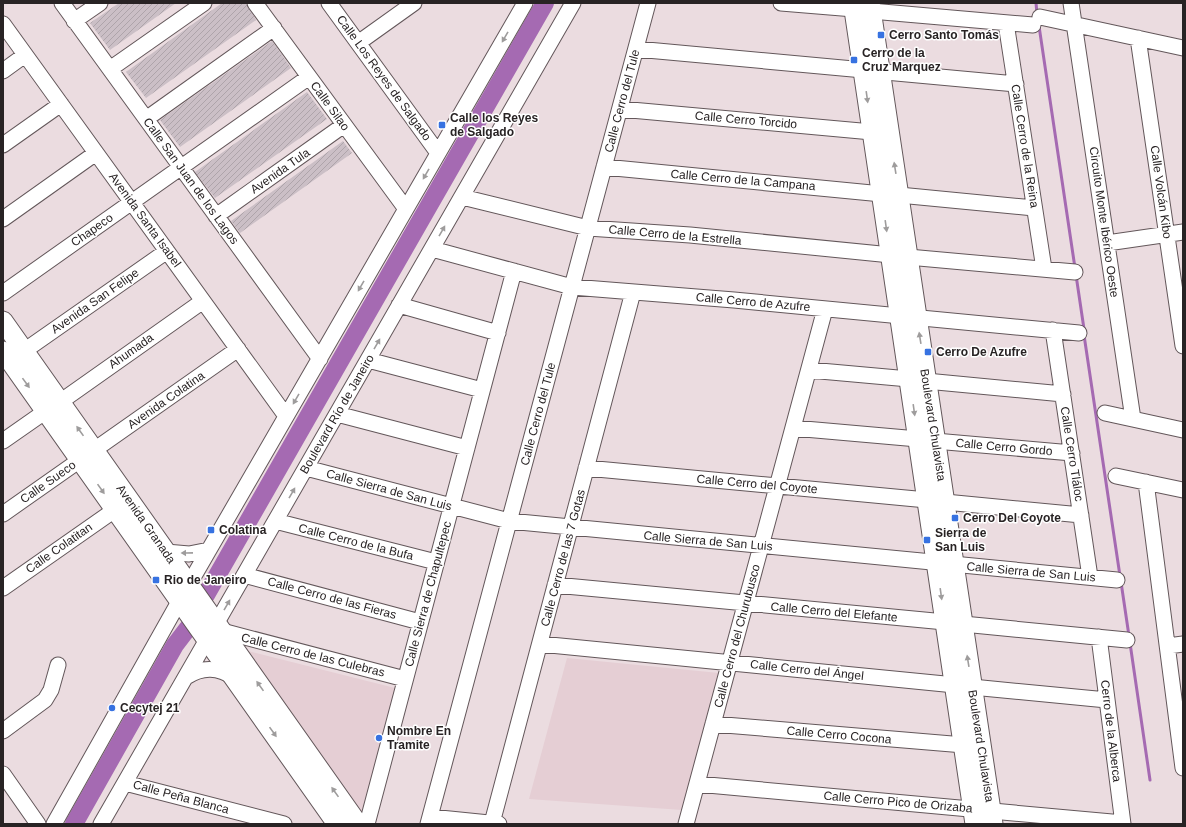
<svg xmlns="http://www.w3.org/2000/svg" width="1186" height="827" viewBox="0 0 1186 827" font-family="Arial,sans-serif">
<defs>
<pattern id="building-hatch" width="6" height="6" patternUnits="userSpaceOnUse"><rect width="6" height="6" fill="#cbbfc6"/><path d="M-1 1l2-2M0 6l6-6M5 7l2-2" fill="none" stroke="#aea4aa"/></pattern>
</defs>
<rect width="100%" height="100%" fill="#ebdce0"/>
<path fill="#e5ced4" d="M244,650L395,688L361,817Z
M567,658L719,673L682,810L529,799Z"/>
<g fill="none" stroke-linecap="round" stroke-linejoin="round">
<path stroke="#a56ab2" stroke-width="3" d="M1036,3L1037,14
M1039,26L1075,268
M1076,275L1084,329
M1084,335L1120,576
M1121,582L1129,636
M1130,643L1150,780"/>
<path stroke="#a56ab2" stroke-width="18" d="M206,595L545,3
M74,824L175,645L188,628"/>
</g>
<path fill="url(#building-hatch)" d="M119,3H176L110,50L90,23Z
M222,3H246L256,20L146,98L126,72Z
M272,41L291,68L180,147L160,120Z
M307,92L327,119L215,198L195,172Z
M343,141L352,153L240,233L231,221Z"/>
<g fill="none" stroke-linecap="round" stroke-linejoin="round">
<defs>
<path id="minor" d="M62,3L320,359
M255,3L406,209
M329,3L438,153
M781,3L854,9
M1071,3L1133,419
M871,11L1033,25
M1040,17L1183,48
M74,21L100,3
M1006,23L1044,269
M3,24L286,416
M1138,38L1183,346
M358,43L414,3
M636,49L1016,84
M110,69L204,3
M3,71L25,55
M620,109L872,132
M146,119L274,28
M3,145L61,104
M604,167L882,194
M899,195L1034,208
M462,197L588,228L690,235L891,255
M216,216L344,125
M3,219L96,153
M1107,243L1183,232
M432,249L572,287L734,300L1079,333
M908,257L1075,272
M3,293L309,77
M399,305L498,333
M1053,330L1090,577
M24,351L167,251
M368,360L482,390
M809,370L909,379
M926,381L1063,394
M60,402L203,301
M1105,413L1183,430
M337,414L467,448
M793,428L918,439
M3,441L46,411
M935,441L1072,453
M306,468L509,521L1117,580
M586,468L927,500
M1116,476L1183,490
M1146,482L1183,768
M945,502L1081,515
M3,514L238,349
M275,521L436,562
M166,552L189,554L209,550
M244,575L420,622
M555,585L945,622
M3,588L116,509
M963,624L1127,640
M222,631L405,679
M1099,637L1123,824
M540,644L955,685
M1168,646L1183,644
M186,677C203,666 218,667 235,678
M972,687L1107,700
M713,724L964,745
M3,731L45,700L51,690L58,665
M3,774L38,824
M125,783L284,824
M697,784L1123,823
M430,817L499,824
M492,823L633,292
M54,824L180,600L525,3
M101,824L573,3
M367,824L514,271
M428,824L648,3
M686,824L825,309"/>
<path id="major" d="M853,3L975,824
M870,3L993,824
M3,321L358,824
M3,351L337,824"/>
</defs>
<use href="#minor" stroke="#63575a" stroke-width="17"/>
<use href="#major" stroke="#63575a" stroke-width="21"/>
<use href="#minor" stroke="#fff" stroke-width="15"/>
<use href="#major" stroke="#fff" stroke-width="19"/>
</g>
<defs><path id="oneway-solid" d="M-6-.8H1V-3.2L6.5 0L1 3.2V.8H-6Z"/></defs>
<g fill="#9e9c9c">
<use href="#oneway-solid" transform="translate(505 37) rotate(120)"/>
<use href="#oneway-solid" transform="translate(867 97) rotate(82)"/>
<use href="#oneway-solid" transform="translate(895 168) rotate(-99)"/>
<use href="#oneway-solid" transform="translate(426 174) rotate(120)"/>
<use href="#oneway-solid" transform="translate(886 226) rotate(82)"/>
<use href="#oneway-solid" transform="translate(442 231) rotate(-60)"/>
<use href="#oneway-solid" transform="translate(361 286) rotate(120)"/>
<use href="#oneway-solid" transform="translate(920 338) rotate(-99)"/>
<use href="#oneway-solid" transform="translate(377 344) rotate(-60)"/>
<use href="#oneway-solid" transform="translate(26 383) rotate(54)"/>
<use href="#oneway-solid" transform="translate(296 399) rotate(120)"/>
<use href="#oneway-solid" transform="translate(914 410) rotate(82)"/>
<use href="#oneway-solid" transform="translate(80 431) rotate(-125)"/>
<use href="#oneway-solid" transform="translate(101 489) rotate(55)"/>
<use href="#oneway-solid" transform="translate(292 493) rotate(-60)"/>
<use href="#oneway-solid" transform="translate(187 553) rotate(179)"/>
<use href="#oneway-solid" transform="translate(941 594) rotate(82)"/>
<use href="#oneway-solid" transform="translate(227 605) rotate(-60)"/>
<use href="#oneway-solid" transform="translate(968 661) rotate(-99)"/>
<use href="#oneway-solid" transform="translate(260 686) rotate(-125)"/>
<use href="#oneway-solid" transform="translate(273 732) rotate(55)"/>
<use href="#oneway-solid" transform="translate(335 792) rotate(-125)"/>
</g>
<g fill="#3772e1" stroke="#fff" stroke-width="1.5">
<rect x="877" y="31" width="8" height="8" rx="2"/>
<rect x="850" y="56" width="8" height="8" rx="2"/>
<rect x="438" y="121" width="8" height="8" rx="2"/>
<rect x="924" y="348" width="8" height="8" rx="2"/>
<rect x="951" y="514" width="8" height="8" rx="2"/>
<rect x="207" y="526" width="8" height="8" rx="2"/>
<rect x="923" y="536" width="8" height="8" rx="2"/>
<rect x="152" y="576" width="8" height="8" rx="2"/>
<circle cx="112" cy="708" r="4"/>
<circle cx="379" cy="738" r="4"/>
</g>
<g text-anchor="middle" stroke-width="3" stroke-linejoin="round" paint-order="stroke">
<g font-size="12" font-weight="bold" fill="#282324" stroke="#fff" text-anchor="start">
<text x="889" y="39">Cerro Santo Tomás</text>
<text x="862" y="57">Cerro de la<tspan x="862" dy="14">Cruz Marquez</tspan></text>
<text x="450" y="122">Calle los Reyes<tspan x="450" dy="14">de Salgado</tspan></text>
<text x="936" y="356">Cerro De Azufre</text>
<text x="963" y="522">Cerro Del Coyote</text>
<text x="219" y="534">Colatina</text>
<text x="935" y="537">Sierra de<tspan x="935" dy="14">San Luis</tspan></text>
<text x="164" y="584">Rio de Janeiro</text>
<text x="120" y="712">Cecytej 21</text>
<text x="387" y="735">Nombre En<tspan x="387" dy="14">Tramite</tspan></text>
</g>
<g font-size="12" fill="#282324" stroke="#fff">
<text transform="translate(384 78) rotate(54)" y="4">Calle Los Reyes de Salgado</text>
<text transform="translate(622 101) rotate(-75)" y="4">Calle Cerro del Tule</text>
<text transform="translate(330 106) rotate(54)" y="4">Calle Silao</text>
<text transform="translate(746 120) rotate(5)" y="4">Calle Cerro Torcido</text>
<text transform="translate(1025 146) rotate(81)" y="4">Calle Cerro de la Reina</text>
<text transform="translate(280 171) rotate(-35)" y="4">Avenida Tula</text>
<text transform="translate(743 180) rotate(5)" y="4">Calle Cerro de la Campana</text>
<text transform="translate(191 181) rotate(54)" y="4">Calle San Juan de los Lagos</text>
<text transform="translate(1161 192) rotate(82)" y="4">Calle Volcán Kibo</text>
<text transform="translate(145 220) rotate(54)" y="4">Avenida Santa Isabel</text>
<text transform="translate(1104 222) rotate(82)" y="4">Circuito Monte Ibérico Oeste</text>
<text transform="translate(92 230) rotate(-35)" y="4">Chapeco</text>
<text transform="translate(675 235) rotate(5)" y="4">Calle Cerro de la Estrella</text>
<text transform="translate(95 301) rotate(-35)" y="4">Avenida San Felipe</text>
<text transform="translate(753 302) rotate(5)" y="4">Calle Cerro de Azufre</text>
<text transform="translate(131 351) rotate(-35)" y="4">Ahumada</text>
<text transform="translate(166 400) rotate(-35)" y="4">Avenida Colatina</text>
<text transform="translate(337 414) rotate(-60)" y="4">Boulevard Río de Janeiro</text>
<text transform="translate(538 414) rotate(-75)" y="4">Calle Cerro del Tule</text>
<text transform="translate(933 425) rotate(81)" y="4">Boulevard Chulavista</text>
<text transform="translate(1004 447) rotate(5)" y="4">Calle Cerro Gordo</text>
<text transform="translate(1072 454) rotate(81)" y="4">Calle Cerro Tláloc</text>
<text transform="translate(48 482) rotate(-35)" y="4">Calle Sueco</text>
<text transform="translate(757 484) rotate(5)" y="4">Calle Cerro del Coyote</text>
<text transform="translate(389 490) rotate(15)" y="4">Calle Sierra de San Luis</text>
<text transform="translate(146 524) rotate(55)" y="4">Avenida Granada</text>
<text transform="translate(708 541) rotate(5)" y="4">Calle Sierra de San Luis</text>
<text transform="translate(356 542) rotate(14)" y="4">Calle Cerro de la Bufa</text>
<text transform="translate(59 548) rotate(-35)" y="4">Calle Colatitan</text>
<text transform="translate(563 558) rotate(-75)" y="4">Calle Cerro de las 7 Gotas</text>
<text transform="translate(1031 572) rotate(5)" y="4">Calle Sierra de San Luis</text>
<text transform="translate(428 594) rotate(-75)" y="4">Calle Sierra de Chapultepec</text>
<text transform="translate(332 598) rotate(15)" y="4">Calle Cerro de las Fieras</text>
<text transform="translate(834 612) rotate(5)" y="4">Calle Cerro del Elefante</text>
<text transform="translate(737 636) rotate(-75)" y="4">Calle Cerro del Churubusco</text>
<text transform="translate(313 655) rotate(14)" y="4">Calle Cerro de las Culebras</text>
<text transform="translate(807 670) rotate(6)" y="4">Calle Cerro del Ángel</text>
<text transform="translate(1111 731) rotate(83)" y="4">Cerro de la Alberca</text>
<text transform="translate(839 735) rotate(5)" y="4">Calle Cerro Cocona</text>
<text transform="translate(981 746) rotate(81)" y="4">Boulevard Chulavista</text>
<text transform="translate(181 797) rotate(15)" y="4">Calle Peña Blanca</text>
<text transform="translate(898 802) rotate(5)" y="4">Calle Cerro Pico de Orizaba</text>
</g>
</g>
<rect width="1186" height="827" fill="none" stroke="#282324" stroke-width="8"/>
</svg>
